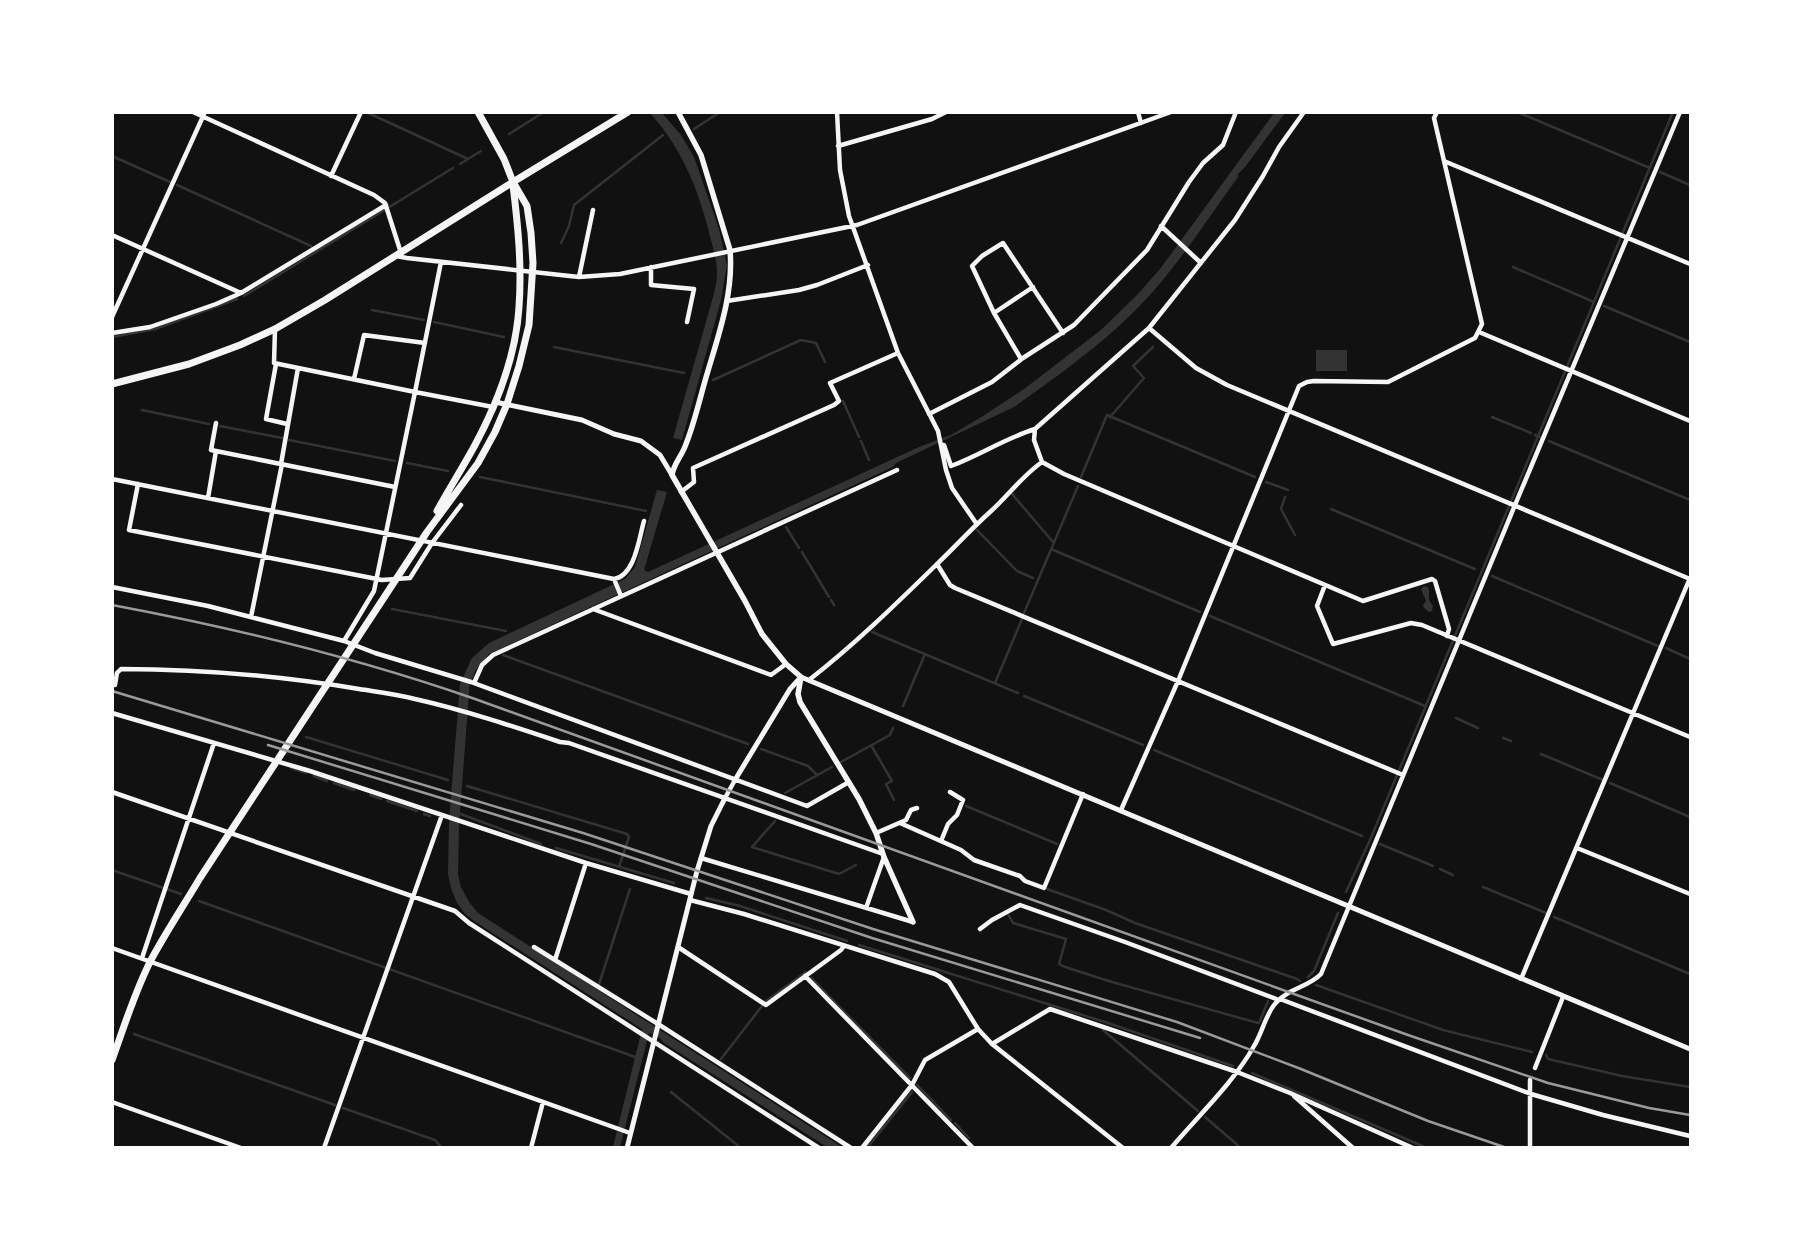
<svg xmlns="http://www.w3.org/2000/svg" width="1803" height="1260" viewBox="0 0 1803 1260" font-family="Jost,sans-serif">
<rect width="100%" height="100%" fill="#111"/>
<path fill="#333" d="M650,113H662L681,135L694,157L719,229L727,265L721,300L682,440L673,438L713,297C715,289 717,281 717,274C717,262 714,251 711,240C699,191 683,150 650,113Z
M1274,113H1285L1245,167L1238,174V177C1214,210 1192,244 1166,276C1125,328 1068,369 1014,407L896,463L893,467L489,654L475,671L472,680H470L459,825L458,875L461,887L469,902L478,913L842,1147H827L664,1043L660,1038L649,1033L620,1147H613L642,1029L474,921L465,914L457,903L451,888L448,874L449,821L460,684L472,658L489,643L625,579L635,567L657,490L667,492L644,570L648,572L919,447L951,435L983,416L1024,389L1101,330L1138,294L1160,269Z
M1316,350H1347V371H1316Z
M1424,586L1428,587L1429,591V600L1433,606L1432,611L1429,612L1424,608L1423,605L1426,601L1421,589Z"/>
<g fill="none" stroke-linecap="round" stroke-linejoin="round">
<path stroke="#333" stroke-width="2.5" d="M366,112L468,159
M1517,112L1650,168
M694,129L720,112
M509,134L544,112
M112,156L170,182
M460,164L481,151
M1660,172L1690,185
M177,185L311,246
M561,243L569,226L574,205L663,135
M1513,267L1594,302
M244,296L453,168
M1604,306L1690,342
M372,310L424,320
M434,322L504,337
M112,337L155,329L237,299
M554,347L684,373
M713,380L801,340L816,343L825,362
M843,401L859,437
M142,410L209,424
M1110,417L1144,378L1133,366L1153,347
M1492,417L1531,433
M220,426L282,438
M1535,435L1540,437
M289,440L395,461
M861,441L869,460
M1549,441L1690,500
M407,463L448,471
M480,477L646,511
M1081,477L1107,415L1255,477
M1266,482L1288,490
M1012,494L1053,542
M1285,497L1281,509L1295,535
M1331,509L1475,569
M786,527L799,548
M977,530L1017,571L1033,578
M1051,549L1200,612
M802,552L829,597
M1492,576L1658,646
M831,600L834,605
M392,609L506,631
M1024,613L1078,486
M1210,616L1425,706
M872,632L1018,693
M1666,648L1690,659
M503,655L748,744
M995,683L1022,619
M1024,696L1143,745
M903,706L925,654
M1456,718L1478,728
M306,737L448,780
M1503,738L1511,741
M871,745L892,781L886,784L894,800
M761,749L808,766L817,775
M1154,750L1362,836
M1541,754L1603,780
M841,762L890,735L893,728
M291,768L306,773
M314,776L327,781
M334,783L354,790
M1610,783L1690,817
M467,786L627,834L629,837L619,867
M785,793L832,767
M370,795L381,799
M387,801L417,811
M966,806L1057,844
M458,813L541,844
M424,814L430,816
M775,821L752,847L839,874L856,865
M1380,844L1433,866
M556,848L674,883
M1440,869L1453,875
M112,870L181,894
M1483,887L1546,913
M1047,889L1106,910L1135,923L1297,979L1300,981
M1346,892L1370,840L1673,112
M706,898L740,906L847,941
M199,901L638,1058
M1008,914L1013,923L1066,939L1059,964L1065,967L1112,982L1258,1023L1260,1021L1268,1001
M1554,917L1690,974
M859,945L1105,1022L1233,1066
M1308,977L1314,971L1338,913
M811,978L910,1078
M599,984L630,889
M1316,985L1443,1030L1532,1052
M766,1001L806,972
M112,1025H114
M1103,1030L1198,1111
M134,1034L335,1105
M1546,1055L1548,1059L1622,1076L1690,1087
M721,1059L762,1006
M1252,1073L1427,1148
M917,1085L951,1120
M671,1092L741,1148
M343,1108L435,1140L442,1148
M1205,1117L1241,1148
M955,1123L969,1138
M867,1148L912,1092"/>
<path stroke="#f5f5f5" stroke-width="4.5" d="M193,112L374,195L385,203L401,253
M837,112L840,170L849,216L898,353L938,431L946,470L952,488L976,523
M1138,112L1141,123
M838,146L932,119L946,112
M1444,161L1690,264
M331,176L361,112
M1161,226L1201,263
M112,235L241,293
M396,256L407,258L579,277L620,274L857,225L1171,112
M651,267V285L694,289L687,322
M579,277L593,210
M1033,287L994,313L972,266L982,256L1003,243L1063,333
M727,301L799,290L817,285L868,265
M994,313L1021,359
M112,317L205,112
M1149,328L1196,368L1227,385L1690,579
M275,329L274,363L415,392L441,262
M1479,332L1690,421
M112,333L150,327L216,304L241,293L386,205
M276,364L266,419L287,424
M354,379L364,335L425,343
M929,414L992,382L1023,358L1074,325L1147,250L1189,182L1203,163L1223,145L1236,112
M216,423L211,450L216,451
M942,445H944L951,466C980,455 1006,438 1035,429L1149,328L1235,220L1263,176L1279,147L1304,112
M1042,462L1064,474L1363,601L1432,579L1435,581L1449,629L1447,636
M281,464L298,368
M112,479L614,579C635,576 639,538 644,521
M138,484L129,530L382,580L410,578L432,543L461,505
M681,492L694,482L693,468L834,405L839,401L830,383L898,353
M208,498L216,451L395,487
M937,564L950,585L955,588L1403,775
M614,579L621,596
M1325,585L1317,606L1333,644L1411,623L1422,625L1690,737
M112,587L208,606L344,641L374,591L415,392L493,407
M593,609L771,675L786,664
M251,617L282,464
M344,641L375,653L471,682L807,806L849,782
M809,680C854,645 895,605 936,565C954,548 971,529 990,512C1008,496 1022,476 1042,462L1034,440L1035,429
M474,683L482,665L493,655L897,470
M115,685L117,673L121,669C201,669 280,676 359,689C378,692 396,694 415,699C464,710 512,726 560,742L569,743L883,854
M112,713L310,771L586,863L691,894
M112,792L455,911L469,923L819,1148
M725,798L735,780
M1121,810L1178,681L1299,386L1307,382L1314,381L1388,382L1475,338L1482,324L1434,118L1437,112
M900,823L961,850L974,860L1020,876L1025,881L1044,888L1083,794
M876,833L906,820L911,810L917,808
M941,841L948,824L957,815L963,800L950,792
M1577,848L1690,894
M701,858L913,922
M690,900L744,914L935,974L949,982L978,1029L992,1044L1123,1148
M866,908L884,857
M980,929L992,920L1020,905L1125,942L1279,1000
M534,947L658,1024L851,1148
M678,947L766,1005L841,950L844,946
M112,948L630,1133
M142,958L214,743
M555,960L586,863
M805,976L973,1148
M1521,979L1690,578
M1280,999L1531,1094L1603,1115L1690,1136
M992,1044L1050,1009L1237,1072L1290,1093L1413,1148
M1535,1068L1563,997
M1294,1096L1353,1148
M112,1102L241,1148
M324,1148L442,815
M531,1148L543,1102
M862,1148L912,1085L925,1060L978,1029
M1171,1148C1198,1116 1234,1082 1254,1046C1262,1033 1265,1017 1274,1005C1286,989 1309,987 1321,974L1515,505L1680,112
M1530,1148V1080"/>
<path stroke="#f5f5f5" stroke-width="5" d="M495,402L582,420L614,434L641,441L660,455L672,475
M735,780L790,689L801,677L1690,1049
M627,1148L697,871L711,826L725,798"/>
<path stroke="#f5f5f5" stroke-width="5.5" d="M678,112L701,155L730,250C734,295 717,339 705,381C699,402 694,424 686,444C682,456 674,463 672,475L745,601L762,634L786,664L801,677L798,694L800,702L859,799L876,833L884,857L913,922"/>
<path stroke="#f5f5f5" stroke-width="7" d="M437,511C449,489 463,467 475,445C497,404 516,355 519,307C522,266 518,226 513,185
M112,1060C124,1027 135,991 151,960C166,932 184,905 200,878L427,532L478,463L495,432L507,404L519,366L529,325L533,263L531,233L527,206L513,182L504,159L478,112"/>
<path stroke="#f5f5f5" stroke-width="7" d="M112,384L189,364L240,345L275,329L325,300L513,182L628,112"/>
<path stroke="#9a9a9a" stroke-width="2.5" d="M112,605C235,628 357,658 475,699L1408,1035L1548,1083L1649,1108L1690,1115
M112,691L583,833L873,929L1177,1022L1301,1069L1428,1121L1507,1148
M268,745L591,844L872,938L1200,1038"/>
</g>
<rect width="1803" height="1260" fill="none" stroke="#ffffff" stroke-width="228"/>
</svg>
